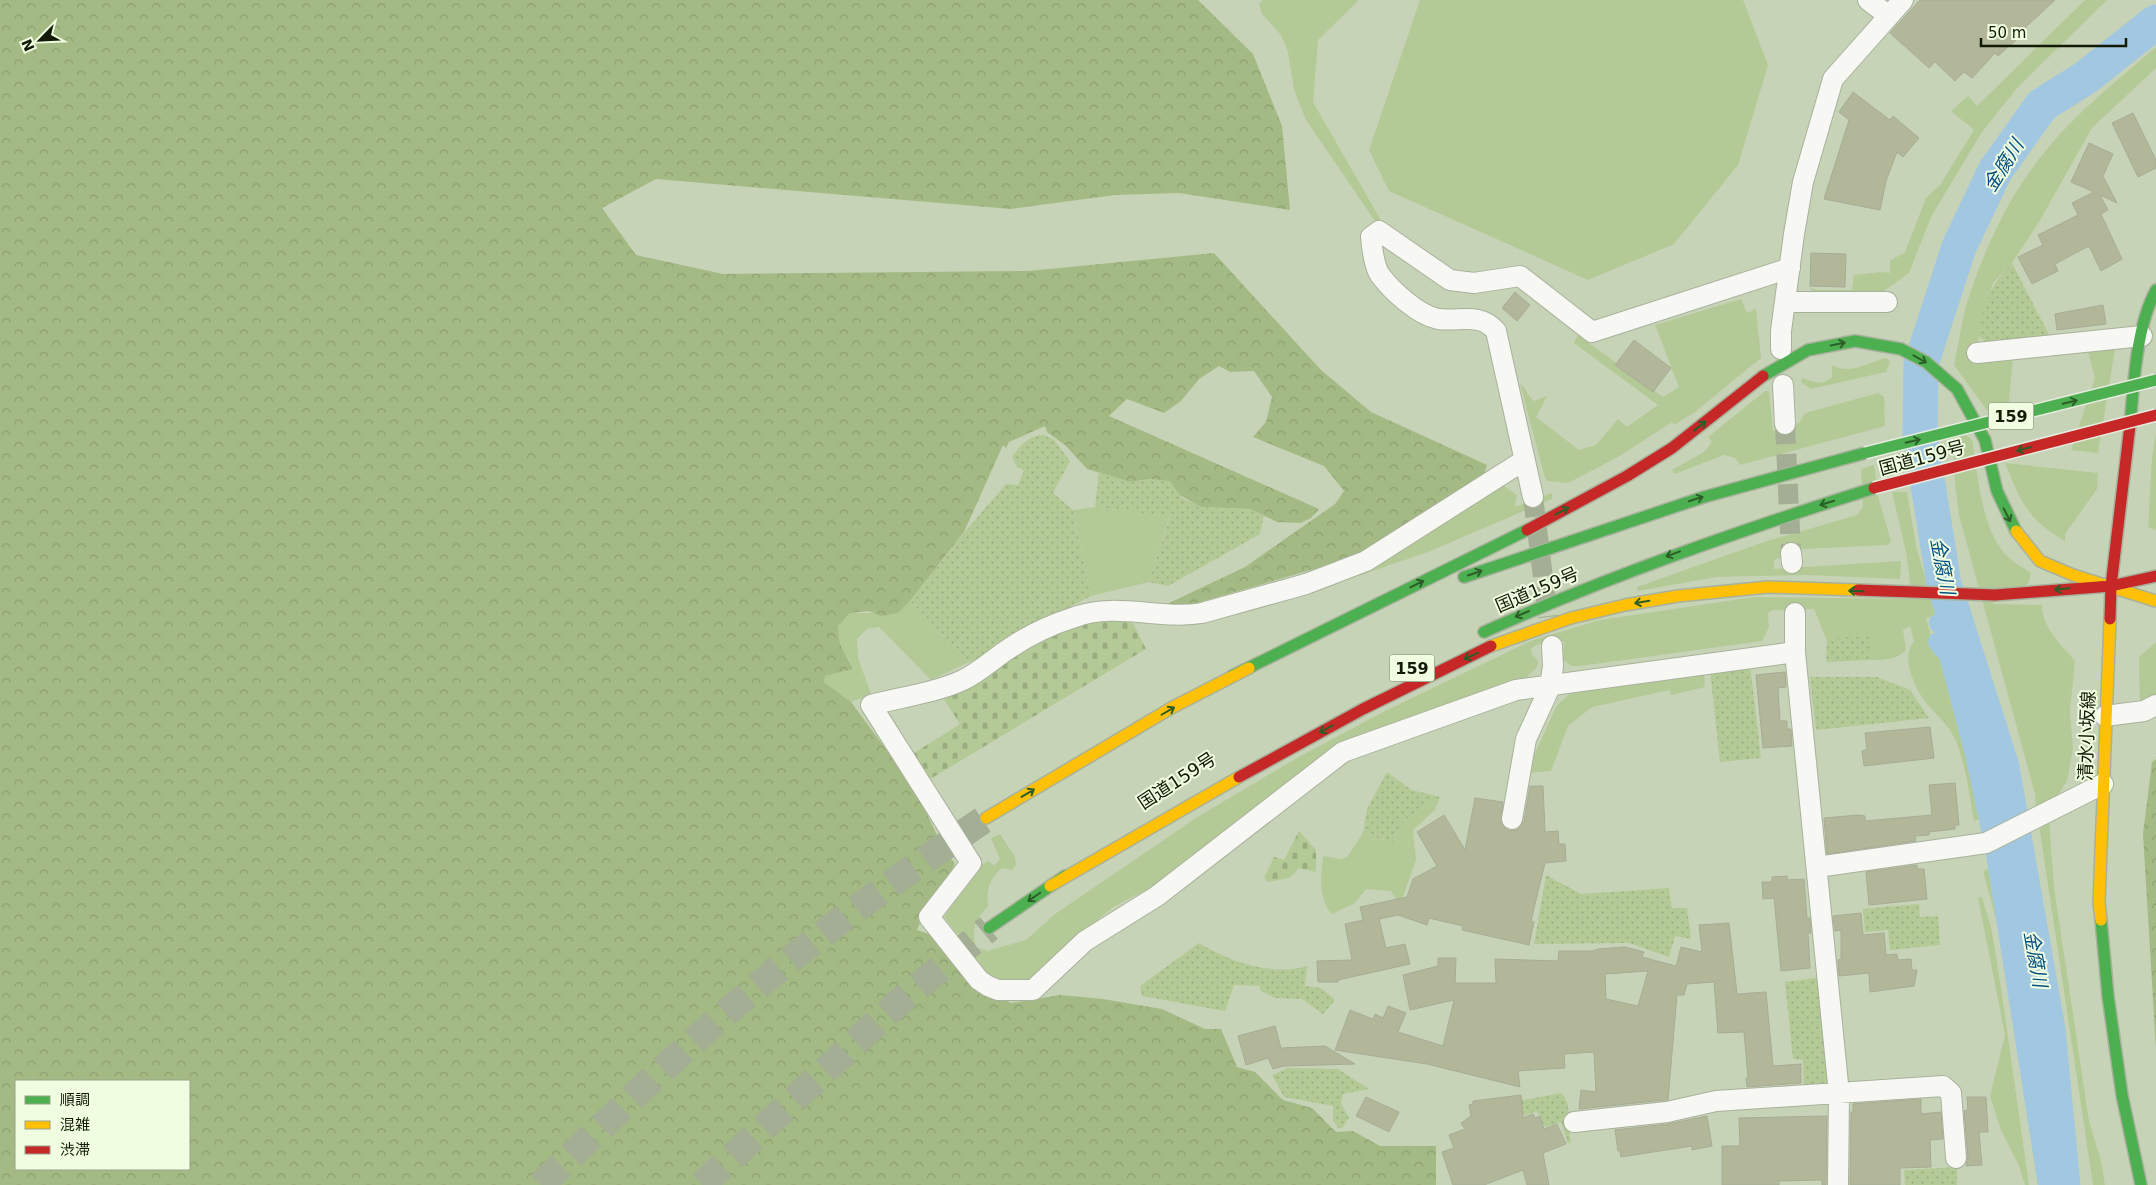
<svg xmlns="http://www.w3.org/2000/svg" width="2156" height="1185" viewBox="0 0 2156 1185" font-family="'DejaVu Sans','Noto Sans JP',sans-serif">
<defs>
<pattern id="forest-crowns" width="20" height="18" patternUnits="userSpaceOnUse" patternTransform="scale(1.25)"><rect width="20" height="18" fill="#a4ba84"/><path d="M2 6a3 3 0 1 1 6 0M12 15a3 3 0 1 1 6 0" fill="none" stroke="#8c9f70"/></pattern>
<pattern id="cemetery-stones" width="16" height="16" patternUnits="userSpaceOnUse" patternTransform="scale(1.25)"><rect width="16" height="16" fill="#b4ca96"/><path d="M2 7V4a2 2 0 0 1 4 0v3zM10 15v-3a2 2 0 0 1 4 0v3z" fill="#9aad80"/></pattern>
<pattern id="garden-dots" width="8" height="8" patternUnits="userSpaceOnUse" patternTransform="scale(1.25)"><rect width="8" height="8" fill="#b4ca96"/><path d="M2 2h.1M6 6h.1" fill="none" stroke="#9aad80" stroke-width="1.8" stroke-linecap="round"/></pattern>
</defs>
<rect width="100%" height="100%" fill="#c7d3b7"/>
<path fill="#b4ca96" d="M1263,0H1359L1318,40L1313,102L1383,224H1377L1306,120L1294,90L1288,52L1281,35L1262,14L1259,4Z
M1420,0H1743L1768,65L1738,165L1674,244L1588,280L1389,191L1369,150Z
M2085,0H2107L2017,88L1982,132L1931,217L1909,273L1880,294L1818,296L1810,288L1818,290H1852L1854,275L1882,272L1890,273V261L1905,252L1926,198L1940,185L1974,130L1951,111L1968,96L1977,106Z
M2156,47V68L2092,128L2039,222L2012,263L1993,283L1980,326L1977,359L2013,358L2008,411L1992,417L1954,365C1958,346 1961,325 1966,306C1983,251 2010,192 2048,148C2079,110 2119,79 2156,47Z
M1741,299L1747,313L1756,309L1761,358L1695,412L1674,425L1672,422L1618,457L1568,483L1548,481L1545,478L1520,384C1526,388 1527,395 1534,401L1547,396L1536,417L1579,450L1596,445L1618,419L1627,427L1658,405L1574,343L1578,335L1663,397L1679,387L1655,325Z
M2116,343L2098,453L2071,450L2095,378L2087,348Z
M1887,358L1890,362L1886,372L1811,389L1801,382L1802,378C1815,381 1820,387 1832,377V365C1851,376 1869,361 1887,358Z
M1765,391H1769L1773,431L1799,423L1805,413L1878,393L1884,397L1885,426L1740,465L1735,458L1724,455L1675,474L1672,470L1704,452L1712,442L1708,437Z
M1952,423L1972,440C1978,475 1981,531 2008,557C2014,563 2024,568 2031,573L2028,584L1992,604L2042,605C2041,627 2062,645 2075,661L2070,711L2073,748L2067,781L2056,798L2036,808L2035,794L1959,515L1955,483Z
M2156,433V530L2148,527L2152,458Z
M2005,463L2098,473L2097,489L2065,534V541C2027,519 2021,502 2005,463Z
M1874,465L1879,500L1891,541L1888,545L1803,549L1774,560V569L1901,561L1900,579L1806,575L1716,577L1638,591L1637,587L1764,542L1857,515L1863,507L1861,469Z
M1501,484L1517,495L1515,507L1552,493V499L1428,552L1358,576Z
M1892,492H1907L1916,546L1936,615L1926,618L1932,640L1943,657L1972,757L1984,818L1974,821C1969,794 1966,764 1955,739C1947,721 1929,710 1920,694C1911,678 1902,656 1914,641L1910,626L1903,630L1906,649C1899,660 1882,660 1870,660V639L1833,638L1827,641L1814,609L1773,610L1768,613L1769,627L1762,641L1580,666H1572L1563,660L1564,642L1561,640L1536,645L1531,649L1532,654L1538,661L1537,667L1526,678L1339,743L1148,893L1143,891L1112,908L1079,935L1028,985L1007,983L990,977L944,917L978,866L989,861L994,866L1000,859L991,838L1000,834L1015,857L1016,865L1012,870L1002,868C988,881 987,888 988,906C976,919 971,928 976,947L987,951L1026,940L1055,914L1199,816L1297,758L1385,711L1533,640L1600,620L1754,597L1912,599L1906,552Z
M1095,507L1170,516L1149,582L1091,596L1073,510Z
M910,601L969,662L931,680L879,627L867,629L857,639L858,658L871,694L851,702L824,682L825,676L853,668L840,644L838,626L850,613H898Z
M2156,642V697L2140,702L2139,657Z
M1704,672L1705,687L1671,695L1670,690L1592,707L1568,726L1551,771L1526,773L1557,705L1572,692Z
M1440,797L1435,810L1413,830L1416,860L1400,905L1391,891L1366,889L1355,903L1332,914C1318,899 1321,875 1323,856L1340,859L1347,857L1363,833L1393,843L1402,822Z
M2049,818L2054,887L2089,1121L2101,1161L2105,1185H2093L2039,825Z
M1993,866L2045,1185H2038L1998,927L1983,871Z
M1982,897L1992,931L2002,995L2029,1185H2025L2019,1166L2001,1130L1990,1096L2005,1035L1978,898Z"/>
<path fill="url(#forest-crowns)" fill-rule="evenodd" d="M0,0H1198L1253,54L1282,126L1290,210L1179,193L1115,195L1011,209L656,179L602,208L636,255L723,274L1028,271L1214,253L1321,370L1371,412L1487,465L1483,478L1359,556L1190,605H1165L1245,567L1335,504L1344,491L1324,466L1253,437L1266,422L1272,397L1254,371L1230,372L1219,366L1199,379L1181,401L1164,413L1127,399L1109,416L1319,509L1311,518L1300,523L1277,522L1250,509L1201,507L1151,479L1130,482L1087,469L1065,445L1047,432L1045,426L1009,442L1006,448L1003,445L964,532L910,601L898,613L881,616L869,611L850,613L838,626L840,644L853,669L825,676L824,682L851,702L914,787L944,850L955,864C942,887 926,906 917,930L932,935L979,988L1011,1003L1060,995L1103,999L1162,1009L1205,1029H1221L1237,1067L1255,1072L1283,1100L1312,1108L1336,1132L1353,1131L1380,1146H1436V1185H0ZM16,1081H189V1169H16Z
M2156,759V1049L2143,834L2152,762Z"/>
<path fill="url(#cemetery-stones)" d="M1098,619L1132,621L1146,649L927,781L911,755L960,724L942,696L1029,644Z
M1299,831L1316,850V872L1299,868L1289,878L1268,882L1264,878L1274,857L1284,860Z"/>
<path fill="url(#garden-dots)" d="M2012,263L2049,335L1986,343L1978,335C1984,302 1989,287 2012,263Z
M1044,435L1054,440L1070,461L1053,493L1073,510L1091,596L1001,643L976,660L969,662L910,601L963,534L1006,484L1018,485L1024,471L1016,466L1012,456C1022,444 1028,436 1044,435Z
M1099,472L1130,482L1151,479L1170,481L1182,498L1201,507L1250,509L1264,515L1260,534L1168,586L1149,582L1170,517L1095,507Z
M1867,636L1870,639V660L1826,662L1827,641L1833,638Z
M1750,665L1761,758L1720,762L1710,670Z
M1810,677H1877L1910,690L1929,718L1816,730Z
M1387,772L1412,790L1440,797L1402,822L1393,843L1363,833L1367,809Z
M1546,875L1581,894L1669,888L1672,908H1687L1691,939L1675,936L1669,957L1629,943L1534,944Z
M1919,904L1920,917L1938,916L1940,945L1890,950L1888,930L1865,932L1863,909Z
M1199,943C1228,961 1273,977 1307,966L1305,986L1321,988L1335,1000L1323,1014L1302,999L1275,998L1261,991L1259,986L1234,985L1225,1011L1142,996L1140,986Z
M1822,977L1830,1082L1825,1088L1804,1089L1803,1060L1793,1059L1785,982Z
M1288,1068L1338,1069L1369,1089L1343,1094L1341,1103L1349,1118L1343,1127L1339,1129L1333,1121V1106L1284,1097L1272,1075Z
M1561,1093C1573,1104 1567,1126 1571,1142L1568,1144L1561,1122L1545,1127L1537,1111L1496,1126L1518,1101Z
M1957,1167V1185H1905L1904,1170Z"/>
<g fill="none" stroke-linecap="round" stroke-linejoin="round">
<path stroke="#a2c8e1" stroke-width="20" d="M1939,623L1955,617
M1938,642L1949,655L1975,754L1995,848L2048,1185"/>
<path stroke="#a2c8e1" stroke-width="35" d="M2063,1185L2048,1030L2002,767L1944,584L1920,435L1921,364L1959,247L1995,171L2042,105L2085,78L2156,22"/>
</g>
<path fill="#b2b79a" stroke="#a7ac95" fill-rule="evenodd" d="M1920,0H2055L2014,38L2016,40L1998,56L1995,53L1972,78L1964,72L1955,81L1935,62L1929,68L1890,33Z
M1853,92L1890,120L1893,116L1919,138L1903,157L1897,152L1886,181L1880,210L1824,199L1849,120L1839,112Z
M2133,113L2156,160V168L2138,177L2112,123Z
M2089,143L2113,154L2103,176L2117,203L2100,195L2108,210L2101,214L2122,259L2101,271L2089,246L2055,264L2058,271L2032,284L2018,257L2043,245L2038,235L2078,215L2072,203L2094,192L2071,182Z
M1811,253L1846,254L1845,287L1810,286Z
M1515,292L1530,305L1517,321L1502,308Z
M2103,305L2106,324L2057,330L2055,314Z
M1634,340L1671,368L1653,392L1615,365Z
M1785,672L1786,687L1778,688L1780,721H1787V729H1791L1792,746L1763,748L1756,675Z
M1930,727L1934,758L1864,766L1862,751L1867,749L1865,733Z
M1955,783L1959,825H1955V829L1929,832V835L1915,836L1916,841L1827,854L1824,818L1858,815L1865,816V821L1932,815L1929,785Z
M1530,786H1543L1545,832L1558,831L1559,844H1565L1566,861L1545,863L1531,921L1534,922L1529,945L1462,930L1463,926L1429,918L1427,925L1398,915L1379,919L1386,948L1405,944L1410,964L1338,980V982H1318L1317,961L1352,960L1345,924L1363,920L1360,907L1407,897L1413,879L1437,866L1417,832L1444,815L1465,850L1475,798L1503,802L1501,824L1509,831L1517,830L1524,821Z
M1917,865V869H1924L1927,899L1869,905L1866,872Z
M1787,876L1788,880L1804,879L1807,918H1810L1811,933H1808L1810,968L1781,971L1774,898L1763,899L1762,882H1772V877Z
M1861,913L1863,935L1884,933L1886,955L1897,954L1898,960L1911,959L1912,970H1917L1914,986L1870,992L1869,973L1839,976L1838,960L1841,959V930L1835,931L1833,916Z
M1729,923L1737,994L1766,992L1773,1066L1801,1064V1083L1747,1087L1746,1078L1748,1077L1744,1032L1718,1033L1714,982L1687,984L1684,995H1677L1668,1100H1665L1579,1109L1581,1090L1596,1092L1594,1052L1564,1054L1565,1068L1518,1071L1520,1087L1427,1064L1335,1050L1350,1010L1373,1019L1375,1014L1383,1018L1388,1006L1406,1013L1398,1032L1443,1046L1454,1000L1410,1010L1403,975L1438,966V958H1456L1455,983H1496L1495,959L1558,961L1559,951H1593L1598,949L1625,947L1644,952L1642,957L1676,966L1681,947L1702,952L1699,925ZM1648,971L1638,1006L1606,999L1605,974Z
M1275,1026L1281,1048L1325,1046L1355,1064L1284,1066L1273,1069L1268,1058L1246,1065L1238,1036Z
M1521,1095L1523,1118L1533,1114L1535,1118L1540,1116L1544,1129L1557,1124L1566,1144L1543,1153L1549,1185H1527L1523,1170L1484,1185H1453L1442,1152L1454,1148L1449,1135L1465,1129L1461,1123L1471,1116L1469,1105L1473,1104V1101Z
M1366,1097L1399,1112L1389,1132L1356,1116Z
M1967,1097H1986L1988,1132H1979L1982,1165L1966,1166L1968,1157L1964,1111L1968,1110Z
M1921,1099V1114L1941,1112L1943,1139L1930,1140L1931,1167L1900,1168V1185H1850L1851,1112H1853V1104Z
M1707,1116L1712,1146L1692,1150V1146L1621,1157L1620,1151H1618L1615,1130L1668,1124Z
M1827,1116L1826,1185H1822V1180L1779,1181V1185H1722V1146H1740L1739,1118Z"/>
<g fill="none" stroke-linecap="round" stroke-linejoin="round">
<path stroke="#a3ae94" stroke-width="20" stroke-dasharray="20 10" stroke-linecap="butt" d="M1785,424L1791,553
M1533,497L1548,617"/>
<path stroke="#a3ae94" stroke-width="28" stroke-dasharray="28 14" stroke-linecap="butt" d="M541,1185C625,1104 709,1023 801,951C860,904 923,861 986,818
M702,1185L897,1004L989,928"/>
<defs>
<path id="street" d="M1868,0L1889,16
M1786,302H1887
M1781,349V331L1794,234L1803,182L1833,79L1903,0
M1977,353L2142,336
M1783,385L1785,424
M1523,461L1366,561L1306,584L1202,613C1160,620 1116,602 1075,617C1053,624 1029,635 1010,648C994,658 980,672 963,680C935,693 901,697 871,705L971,863L929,917L979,980L988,986L998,990H1033L1085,941L1157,896L1343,752L1516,690L1795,652V613
M1533,497L1496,331C1480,312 1460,322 1438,319C1418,315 1392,291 1380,275C1374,266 1372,248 1371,237L1379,231L1450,280L1474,283L1520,276L1592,332L1790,268
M1791,553L1792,563
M1795,652L1839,1094L1838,1185
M2105,716L2144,711L2156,705
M1512,819L1526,739L1550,687L1553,666L1552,646
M1817,867L1986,843L2103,784
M1574,1122L1667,1112L1716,1101L1943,1086L1951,1093L1956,1158"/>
<path id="fast" d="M1763,376L1808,350L1855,341L1901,349L1926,362L1957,389L1985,440L1997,491L2016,531
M2130,425C2134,383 2136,327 2156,290
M1464,577L1704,497L1865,453
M1484,632C1611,575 1742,530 1874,488
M1232,676L1527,530
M2101,920L2108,996L2122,1095L2141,1185
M989,928L1065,876"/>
<path id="slow" d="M2016,531L2040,561L2073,575L2156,601
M1491,646L1571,618L1625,605L1678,596L1768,587L1858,590
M986,818L1173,707L1249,668
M1050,886L1239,777
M2101,920L2099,902L2110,619"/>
<path id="jam" d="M1527,530L1627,476L1672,448L1763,376
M1858,590L1995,595L2111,586L2156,576
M2110,619L2111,586L2130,425
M1239,777L1363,709L1491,646"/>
</defs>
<use href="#street" stroke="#a8b19b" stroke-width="22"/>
<use href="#fast" stroke="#a8b19b" stroke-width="14"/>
<use href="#slow" stroke="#a8b19b" stroke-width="14"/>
<use href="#jam" stroke="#a8b19b" stroke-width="14"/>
<use href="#street" stroke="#f7f8f4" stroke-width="20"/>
<use href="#fast" stroke="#4caf50" stroke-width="11"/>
<use href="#slow" stroke="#ffc107" stroke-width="11"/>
<use href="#jam" stroke="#c62828" stroke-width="11"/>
<defs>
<path id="fast-bridge" d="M1865,453L2156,380"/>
<path id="jam-bridge" d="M1874,488L2156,415"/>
</defs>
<use href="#fast-bridge" stroke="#e6ebdf" stroke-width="14" stroke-linecap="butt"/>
<use href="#jam-bridge" stroke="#e6ebdf" stroke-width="14" stroke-linecap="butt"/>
<use href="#fast-bridge" stroke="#4caf50" stroke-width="11"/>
<use href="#jam-bridge" stroke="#c62828" stroke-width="11"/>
</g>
<defs><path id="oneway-shaft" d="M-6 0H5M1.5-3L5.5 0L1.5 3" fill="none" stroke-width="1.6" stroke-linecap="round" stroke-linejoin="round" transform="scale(1.25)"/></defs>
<g stroke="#2c5d27">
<use href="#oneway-shaft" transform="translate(1838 344) rotate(-11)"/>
<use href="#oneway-shaft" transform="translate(1920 359) rotate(29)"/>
<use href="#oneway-shaft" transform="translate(2070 402) rotate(-14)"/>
<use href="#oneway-shaft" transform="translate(1700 426) rotate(-38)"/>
<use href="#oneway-shaft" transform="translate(1913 441) rotate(-14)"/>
<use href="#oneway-shaft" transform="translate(2024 449) rotate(165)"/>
<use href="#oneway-shaft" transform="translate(1696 499) rotate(-18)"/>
<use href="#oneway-shaft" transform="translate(1827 503) rotate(163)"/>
<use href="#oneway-shaft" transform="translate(1562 511) rotate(-28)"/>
<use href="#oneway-shaft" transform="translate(2007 515) rotate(63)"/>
<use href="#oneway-shaft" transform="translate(1673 554) rotate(160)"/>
<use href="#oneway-shaft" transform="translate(1475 573) rotate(-19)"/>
<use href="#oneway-shaft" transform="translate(1417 584) rotate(-26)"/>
<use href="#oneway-shaft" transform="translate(2062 589) rotate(175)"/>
<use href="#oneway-shaft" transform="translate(1856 591) rotate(-178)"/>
<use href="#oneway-shaft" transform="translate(1642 602) rotate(171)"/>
<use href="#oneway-shaft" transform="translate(1522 614) rotate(157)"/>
<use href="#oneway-shaft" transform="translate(1471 656) rotate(155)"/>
<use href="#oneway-shaft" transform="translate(1168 711) rotate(-30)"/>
<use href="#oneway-shaft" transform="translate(1326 729) rotate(151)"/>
<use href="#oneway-shaft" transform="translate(1028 793) rotate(-31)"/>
<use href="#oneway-shaft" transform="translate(1034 897) rotate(145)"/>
</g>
<g text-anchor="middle" stroke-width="4" stroke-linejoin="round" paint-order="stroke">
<g fill="#f0fde1" stroke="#555e48" stroke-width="1">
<rect x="1988.5" y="402.5" width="45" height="27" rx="4"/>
<rect x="1389.5" y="654.5" width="45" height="27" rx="4"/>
</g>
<g font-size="16" font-weight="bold" fill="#121a06">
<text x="2011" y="422">159</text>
<text x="1412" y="674">159</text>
</g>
<g font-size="18" fill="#121a06" stroke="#f0fde1">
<text transform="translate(1922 458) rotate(-15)" y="6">国道159号</text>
<text transform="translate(1537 590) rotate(-23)" y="6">国道159号</text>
<text transform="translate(2087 736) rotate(-88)" y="6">清水小坂線</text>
<text transform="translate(1177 781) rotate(-33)" y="6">国道159号</text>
</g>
<g font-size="19" font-style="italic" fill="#004e82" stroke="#f0fde1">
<text transform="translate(2003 165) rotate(-58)" y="7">金腐川</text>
<text transform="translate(1943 566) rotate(79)" y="7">金腐川</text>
<text transform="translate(2036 959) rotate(80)" y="7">金腐川</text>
</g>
</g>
<rect x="15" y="1080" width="175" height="90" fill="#f0fde1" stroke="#97a289"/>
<rect x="25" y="1096" width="25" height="8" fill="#4caf50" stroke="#97a289"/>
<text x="60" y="1105" font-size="15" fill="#121a06">順調</text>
<rect x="25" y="1121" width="25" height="8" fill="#ffc107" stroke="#97a289"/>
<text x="60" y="1130" font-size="15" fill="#121a06">混雑</text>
<rect x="25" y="1146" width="25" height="8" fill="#c62828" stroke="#97a289"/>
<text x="60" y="1155" font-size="15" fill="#121a06">渋滞</text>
<g transform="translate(40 40) rotate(246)" stroke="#f0fde1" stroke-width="4" paint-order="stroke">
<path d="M0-4L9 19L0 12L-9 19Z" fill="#121a06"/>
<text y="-8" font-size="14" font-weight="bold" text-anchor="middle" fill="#121a06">N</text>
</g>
<path d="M1981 38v8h145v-8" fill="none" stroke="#121a06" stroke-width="2.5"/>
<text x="1988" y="38" font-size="15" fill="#121a06" stroke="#f0fde1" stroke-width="4" paint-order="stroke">50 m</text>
</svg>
